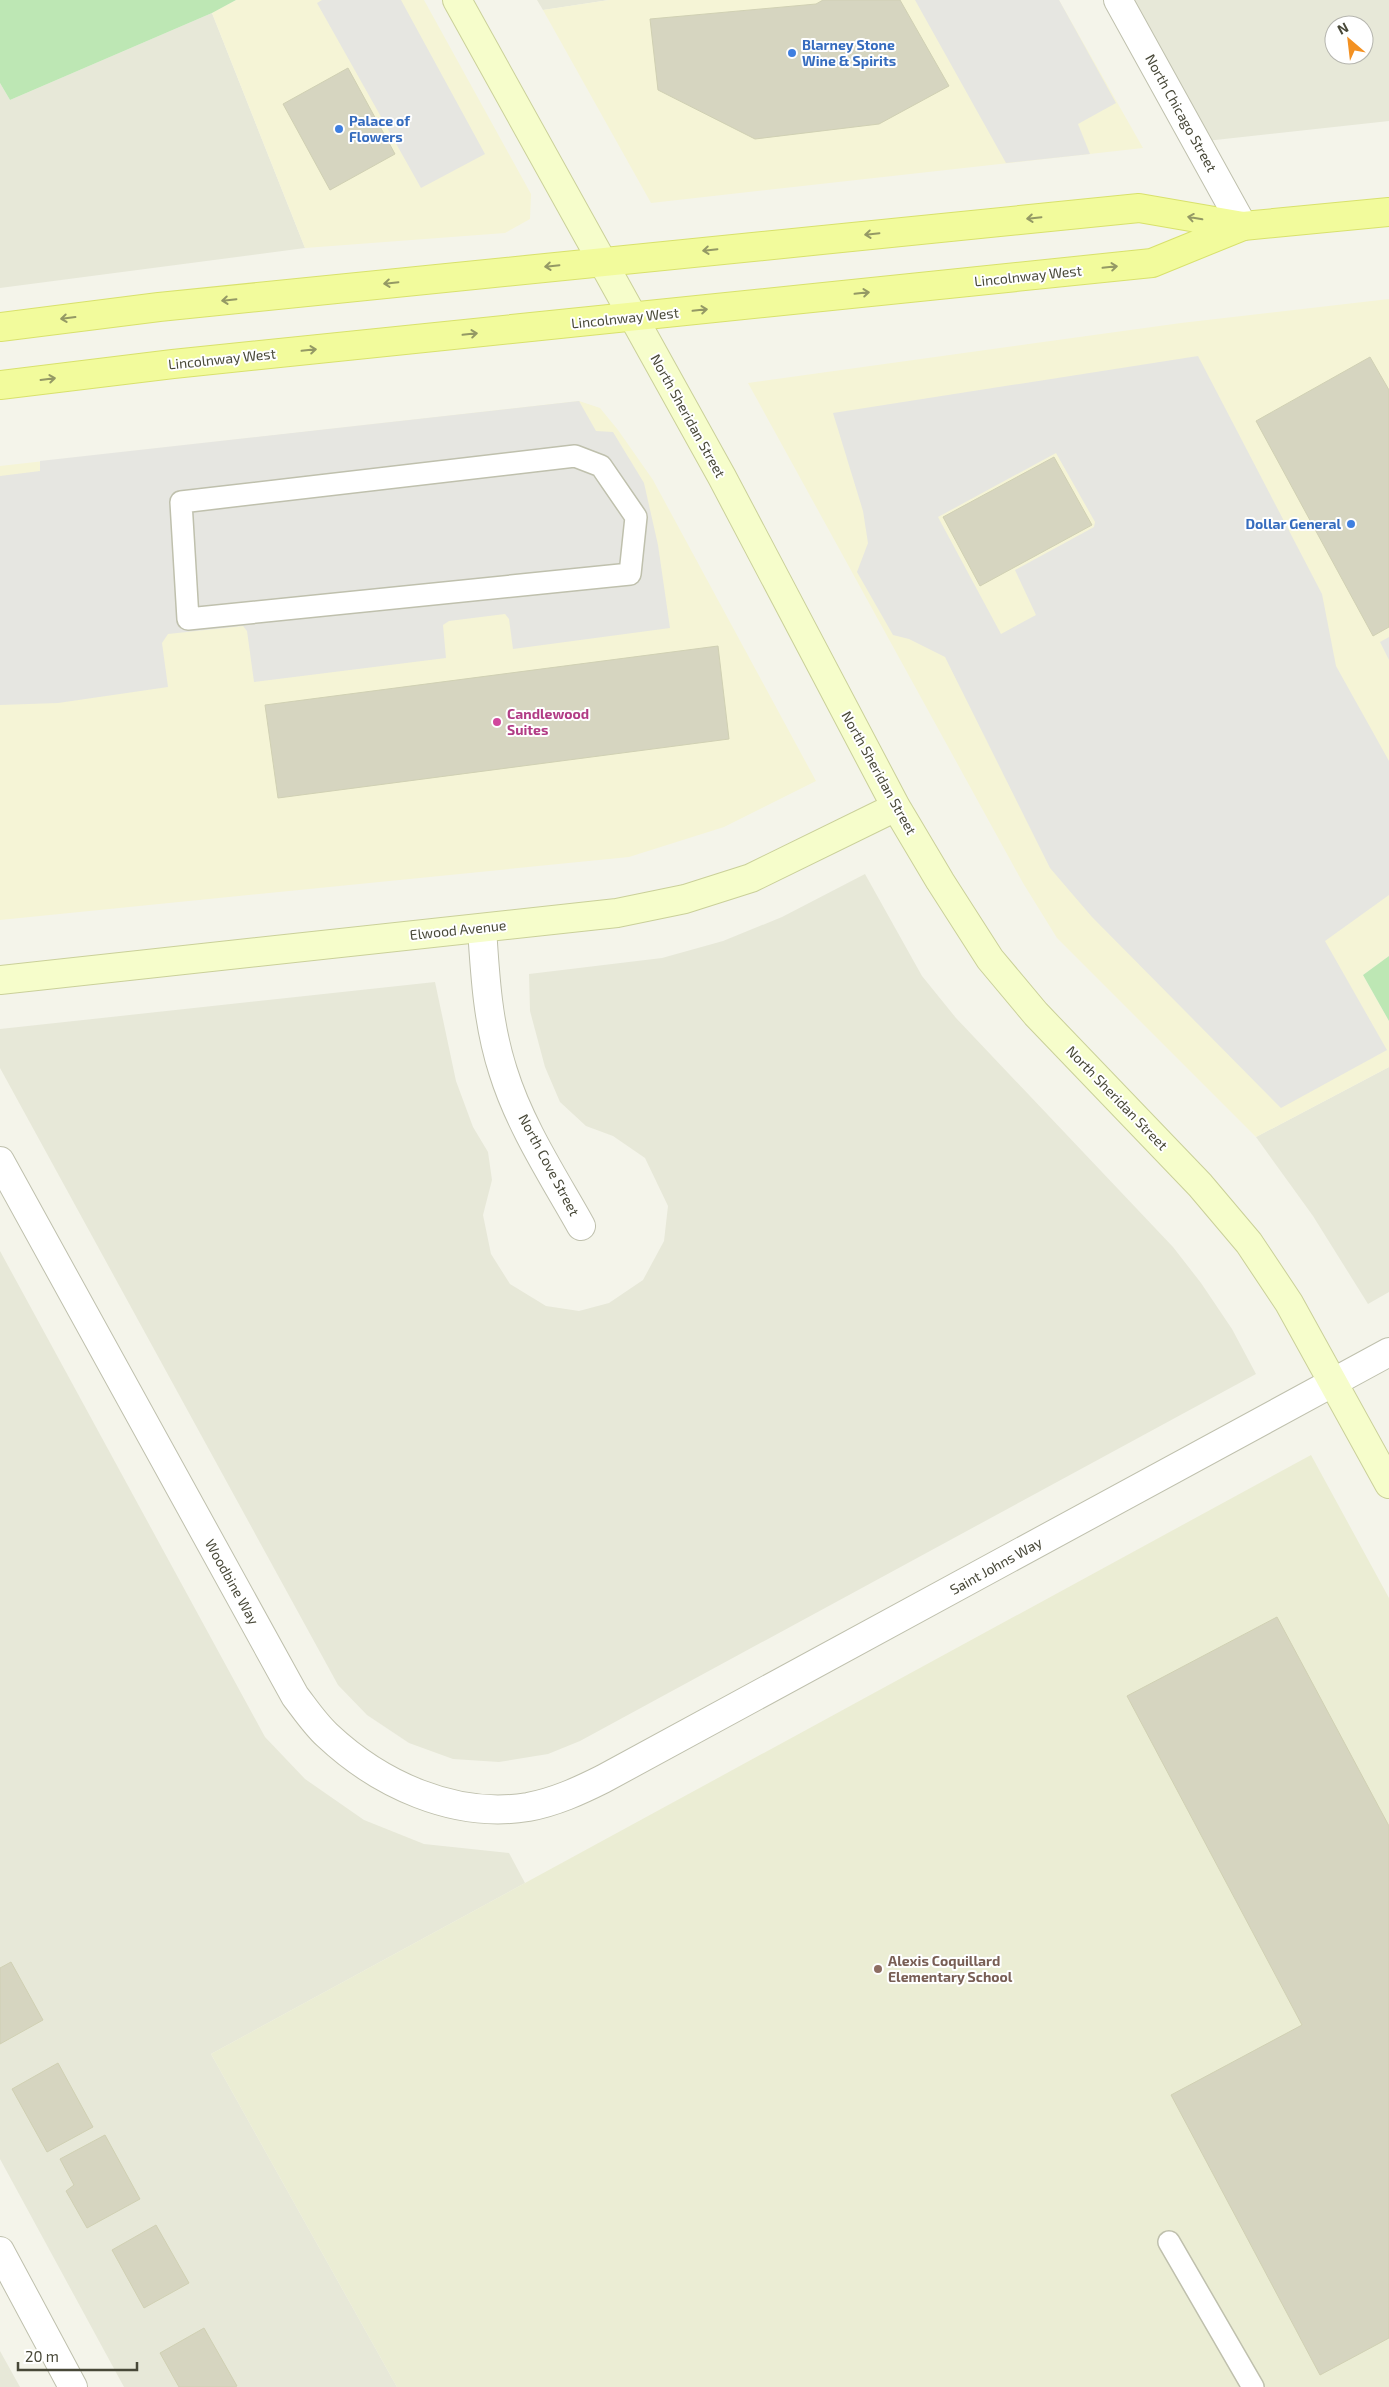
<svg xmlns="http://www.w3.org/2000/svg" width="1389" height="2387" viewBox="0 0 1389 2387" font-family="'Exo 2',sans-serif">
<rect width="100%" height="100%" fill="#f4f4ea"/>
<path fill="#e7e8d8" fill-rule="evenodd" d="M537,0H609L543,10Z
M1118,0H1389V121L1197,142ZM1334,25H1364V55H1334Z
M212,13L305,248L0,288V83L10,100Z
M865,874L922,976L956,1018L1173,1247L1201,1283L1232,1329L1256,1374L580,1741L548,1754L499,1762L453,1759L409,1743L367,1715L338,1685L0,1068V1029L435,982L456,1081L473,1127L488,1152L492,1180L483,1215L491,1254L510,1284L546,1306L579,1311L609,1303L643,1280L664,1241L668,1206L645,1158L613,1136L586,1126L560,1102L545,1067L530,1011L529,974L662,958L723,941L782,917Z
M1389,1067V1292L1368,1304L1313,1216L1256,1137Z
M0,1251L265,1737L305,1779L364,1820L424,1844L509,1853L525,1883L211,2054L397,2387H124L0,2159Z
M0,2351L20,2387H0Z"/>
<path fill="#f5f4d6" d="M236,0H424L531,194L530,219L505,233L305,248L212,13Z
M609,0H1059L1143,148L651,203L543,10Z
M1389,299V956L1363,975L1389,1021V1067L1256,1137L1057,938L1023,883L748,383L1181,323Z
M579,401L600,408L618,430L653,480L816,781L724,827L629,857L0,920V466Z"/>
<path fill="#ebedd4" d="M1311,1455L1389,1598V2387H397L211,2054Z"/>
<path fill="#bde7b4" d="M0,0H236L212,13L10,100L0,83Z
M1389,956V1021L1363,975Z"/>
<path fill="#e6e6e1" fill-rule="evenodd" d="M322,0H401L485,154L421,188L317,3Z
M915,0H1059L1116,103L1078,124L1090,154L1006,163Z
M1198,356L1322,594L1336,666L1389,761V895L1325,941L1387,1050L1281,1108L1092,917L1050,868L945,657L909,639L893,635L857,572L868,543L863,511L833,413ZM1056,453L1095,522L1094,527L1015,570L1036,615L1001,634L938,517Z
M579,401L596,431L613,432L644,483L658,545L670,628L513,649L509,619L505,614L449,621L443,625L446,658L254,682L247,631L243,626L168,634L162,643L168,687L58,703L0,705V476L40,471V461Z
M1389,637V660L1380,642Z"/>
<path fill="#d6d5c0" stroke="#d0d0b3" d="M823,0H900L949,86L879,124L755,139L658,90L650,19L816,4Z
M348,68L395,154L330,190L283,104Z
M1370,357L1389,390V627L1373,636L1256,421Z
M1054,457L1092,525L980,586L943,517Z
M718,646L729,739L278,798L265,705Z
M1277,1617L1389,1826V2338L1320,2375L1171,2095L1302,2025L1127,1696Z
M11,1962L43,2020L0,2044V1968Z
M58,2063L93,2127L47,2152L12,2089Z
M105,2135L140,2199L87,2228L66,2191L74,2185L60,2159Z
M156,2225L189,2283L144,2308L112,2250Z
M204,2328L237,2386L235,2387H179L160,2353Z"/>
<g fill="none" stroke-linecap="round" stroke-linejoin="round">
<defs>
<path id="lane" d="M575,456L601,466L636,517L630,574L188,619L181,502Z
M1169,2242L1253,2387"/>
<path id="street" d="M1118,0L1243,226
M482,928C485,976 488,1025 503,1071C520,1126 553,1176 581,1226
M0,1161L295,1696C305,1709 315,1724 327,1735C379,1784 454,1819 528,1807C555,1802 579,1791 603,1779L1389,1352
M0,2251L73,2387"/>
<path id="secondary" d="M457,0L722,477L896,807L940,881L990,959L1036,1014L1200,1185L1249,1243L1289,1303L1389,1484
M0,980L617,913L685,899L751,878L896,807"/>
<path id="primary" d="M0,327L159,307L1139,208L1243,226L1389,212
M0,385L173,364L1152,263L1243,226"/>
</defs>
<use href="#lane" stroke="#bfc0ad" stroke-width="24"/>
<use href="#street" stroke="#bfc0ad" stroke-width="30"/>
<use href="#secondary" stroke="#cad099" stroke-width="30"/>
<use href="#primary" stroke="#d8e16c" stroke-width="30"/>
<use href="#lane" stroke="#fff" stroke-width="21"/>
<use href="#street" stroke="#fff" stroke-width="28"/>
<use href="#secondary" stroke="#f6fdcb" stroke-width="28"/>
<use href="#primary" stroke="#f2fb9c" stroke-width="28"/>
</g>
<defs><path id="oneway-shaft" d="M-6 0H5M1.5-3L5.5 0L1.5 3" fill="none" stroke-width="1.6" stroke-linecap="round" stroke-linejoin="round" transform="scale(1.25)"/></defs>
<g stroke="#949965">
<use href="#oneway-shaft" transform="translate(1034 218) rotate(174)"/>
<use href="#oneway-shaft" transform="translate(1195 218) rotate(-170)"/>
<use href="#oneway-shaft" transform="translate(872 234) rotate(174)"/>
<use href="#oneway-shaft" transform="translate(710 250) rotate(174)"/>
<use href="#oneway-shaft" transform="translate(552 266) rotate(174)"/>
<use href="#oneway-shaft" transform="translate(1110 267) rotate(-6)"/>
<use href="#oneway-shaft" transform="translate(391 283) rotate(174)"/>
<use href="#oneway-shaft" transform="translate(862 293) rotate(-6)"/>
<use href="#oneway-shaft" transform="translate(229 300) rotate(174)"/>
<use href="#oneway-shaft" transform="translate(700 310) rotate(-6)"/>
<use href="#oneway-shaft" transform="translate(68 318) rotate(173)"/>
<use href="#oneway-shaft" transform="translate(470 334) rotate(-6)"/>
<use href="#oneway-shaft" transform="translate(309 350) rotate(-6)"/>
<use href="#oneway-shaft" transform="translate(48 379) rotate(-7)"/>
</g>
<g fill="#3f7fe0" stroke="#fff" stroke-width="2">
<circle cx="792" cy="53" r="5"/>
<circle cx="339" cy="129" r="5"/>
<circle cx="1351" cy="524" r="5"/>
</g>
<circle fill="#d1479c" stroke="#fff" stroke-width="2" cx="497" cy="722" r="5"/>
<circle fill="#8d6e63" stroke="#fff" stroke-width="2" cx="878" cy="1969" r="5"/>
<g text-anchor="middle" stroke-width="4" stroke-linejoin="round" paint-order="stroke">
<g font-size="14" font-weight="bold" fill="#366cbe" stroke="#fff" text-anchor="start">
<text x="802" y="50">Blarney Stone<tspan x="802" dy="16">Wine &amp; Spirits</tspan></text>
<text x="349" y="126">Palace of<tspan x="349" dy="16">Flowers</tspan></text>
<text x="1341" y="529" text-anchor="end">Dollar General</text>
</g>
<g font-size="14" fill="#484838" stroke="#fff">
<text transform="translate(1181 113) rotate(61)" y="5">North Chicago Street</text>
<text transform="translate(1028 276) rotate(-6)" y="5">Lincolnway West</text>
<text transform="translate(625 318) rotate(-6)" y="5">Lincolnway West</text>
<text transform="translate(222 359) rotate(-6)" y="5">Lincolnway West</text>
<text transform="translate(688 416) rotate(61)" y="5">North Sheridan Street</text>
<text transform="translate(879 773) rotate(61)" y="5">North Sheridan Street</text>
<text transform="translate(458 930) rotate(-6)" y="5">Elwood Avenue</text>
<text transform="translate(1117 1098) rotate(46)" y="5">North Sheridan Street</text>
<text transform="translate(549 1165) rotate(62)" y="5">North Cove Street</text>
<text transform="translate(996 1566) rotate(-29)" y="5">Saint Johns Way</text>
<text transform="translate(232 1582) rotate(61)" y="5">Woodbine Way</text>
</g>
<g font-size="14" font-weight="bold" fill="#b23c85" stroke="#fff" text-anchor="start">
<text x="507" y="719">Candlewood<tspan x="507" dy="16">Suites</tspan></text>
</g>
<g font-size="14" font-weight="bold" fill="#785e54" stroke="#fff" text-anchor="start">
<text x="888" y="1966">Alexis Coquillard<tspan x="888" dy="16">Elementary School</tspan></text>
</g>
</g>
<g transform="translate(1349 40) rotate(332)"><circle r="24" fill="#ffffff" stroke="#b6b6af"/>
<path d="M0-4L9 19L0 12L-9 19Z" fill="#f39122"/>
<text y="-8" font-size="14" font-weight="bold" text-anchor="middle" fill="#484838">N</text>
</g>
<path d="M18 2362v8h119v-8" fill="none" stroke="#484838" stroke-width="2.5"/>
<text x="25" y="2362" font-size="15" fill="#484838" stroke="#ffffff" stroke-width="4" paint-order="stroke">20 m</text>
</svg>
